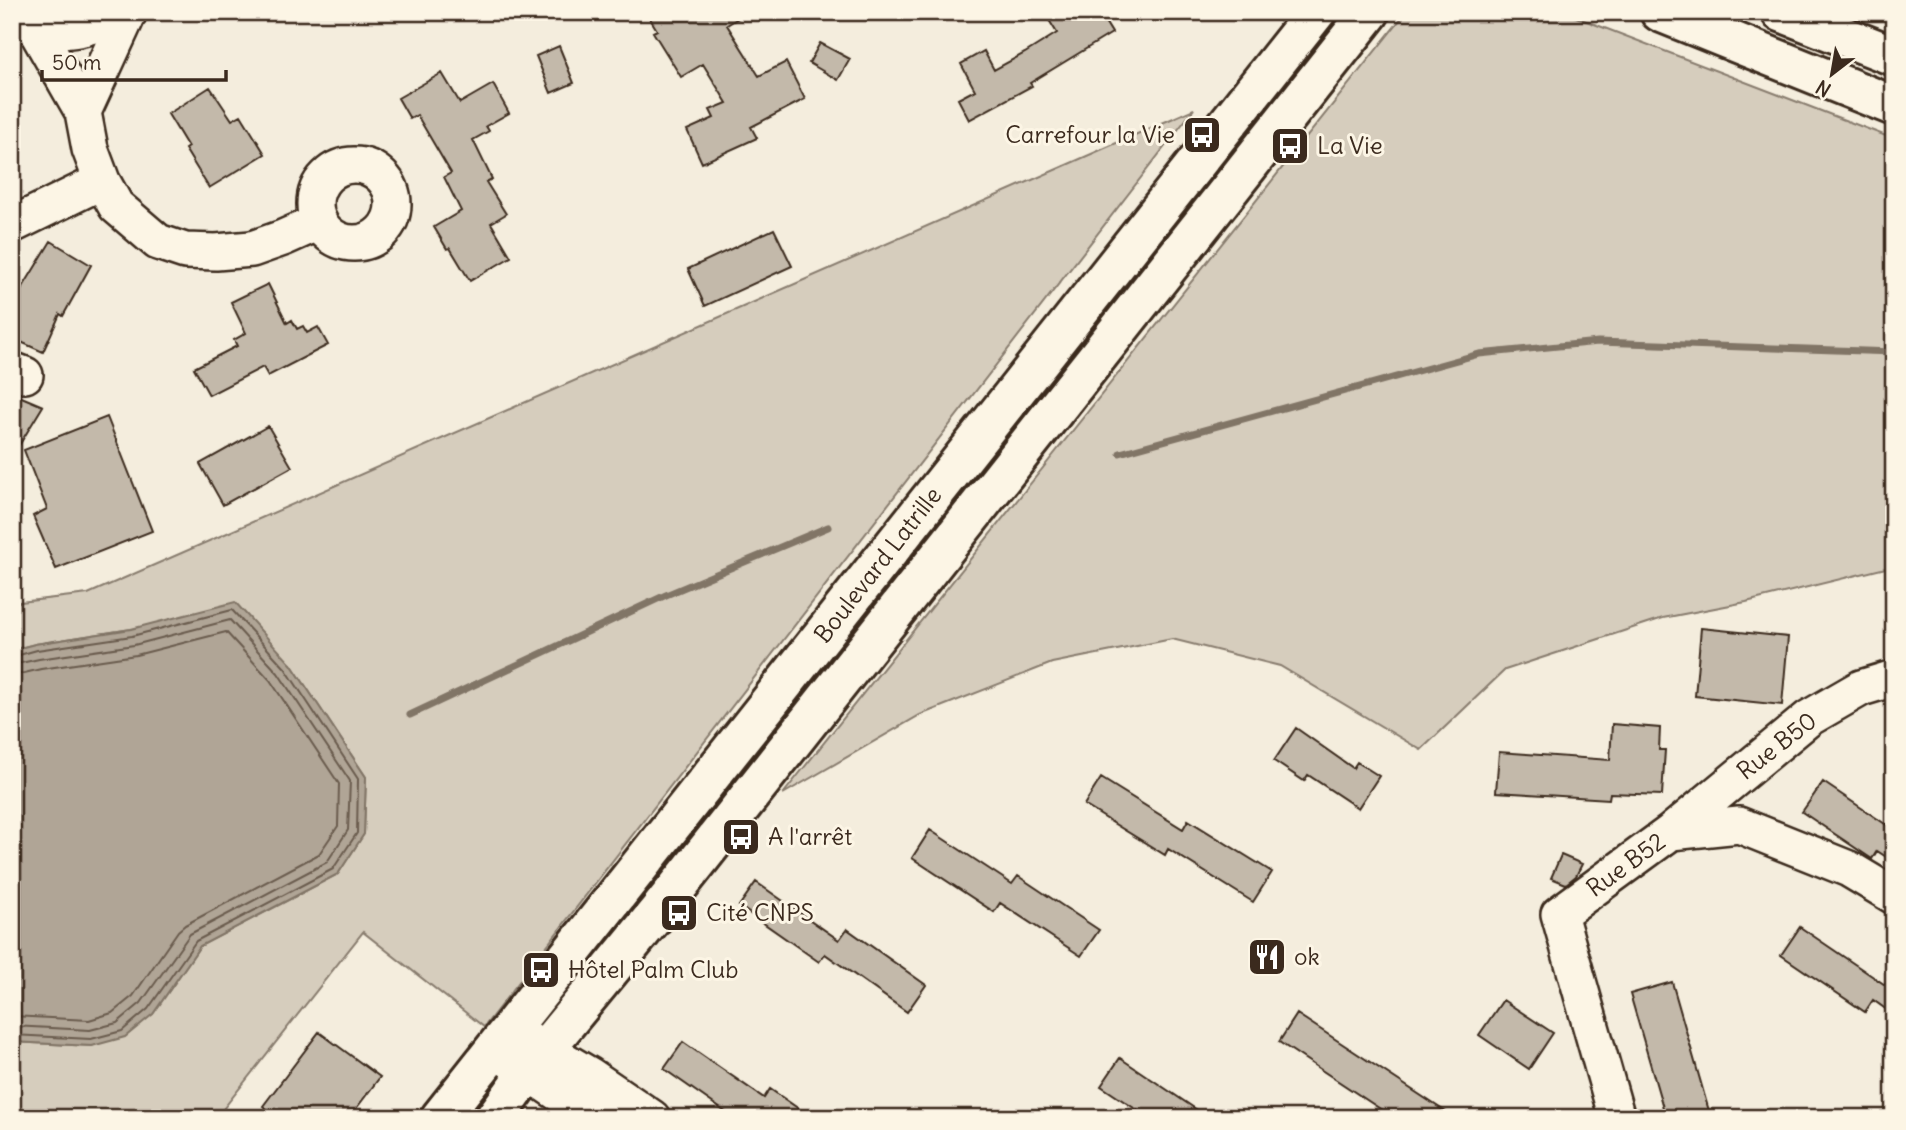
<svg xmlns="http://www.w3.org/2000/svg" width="1906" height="1130" viewBox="0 0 1906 1130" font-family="Delius,sans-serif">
<rect width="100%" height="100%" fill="#f4eddd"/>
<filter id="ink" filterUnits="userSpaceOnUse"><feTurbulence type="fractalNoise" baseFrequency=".0143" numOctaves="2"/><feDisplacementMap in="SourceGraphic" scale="14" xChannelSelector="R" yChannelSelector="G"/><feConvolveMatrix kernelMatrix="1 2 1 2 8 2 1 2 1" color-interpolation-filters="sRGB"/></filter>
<g filter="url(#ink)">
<path fill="#d6cdbd" stroke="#887c6e" stroke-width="2" d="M1408,12H1563L1894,139V566L1746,602L1663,618L1505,670L1421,750L1280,666L1172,639L1052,663L920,715L783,794L1400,20Z
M1194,109L484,1027L363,932L216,1118H12V1042L92,1046L153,1014L200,946L338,874L364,834L366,777L291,664L131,629L35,644L12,650V603L88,594Z"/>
<path fill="#b0a596" stroke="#817466" stroke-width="2" d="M235,602L291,664L366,777L364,834L338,874L200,946L153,1014L125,1037L92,1046L12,1042V650L35,644L131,629Z"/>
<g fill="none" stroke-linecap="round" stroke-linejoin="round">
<path stroke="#6a5b4e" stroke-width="2" d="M12,657L37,650L132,636L232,610L285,668L358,779L357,833L333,869L196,941L148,1009L122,1031L91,1039L12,1035
M12,665L39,659L134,645L230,620L278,673L350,781L348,830L327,862L190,934L141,1003L117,1023L90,1030L12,1026
M12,676L41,669L136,655L226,632L270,680L339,784L338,826L319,854L185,925L178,931L133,996L112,1013L89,1020L12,1016"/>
<path stroke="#817466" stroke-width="7" d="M1120,453L1479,354L1598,342L1894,352
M410,715L666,595L828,527"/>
</g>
<path fill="#c3b9aa" stroke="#3b2a1e" stroke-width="2" d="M646,12H748L727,25L759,76L786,62L805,99L751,127L757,138L702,163L687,130L714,118L710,110L727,103L703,64L681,77L653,32L657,30Z
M1044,12H1099L1112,33L1030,83L1032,86L969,120L958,99L975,90L961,64L984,51L994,70L1025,53L1057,33Z
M820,43L850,59L838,80L809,63Z
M559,46L574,83L551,93L536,56Z
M442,73L460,103L493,84L509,113L486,126L489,131L473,140L492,179L486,182L506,214L491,223L511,257L470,281L450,248L447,249L434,227L461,211L444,177L451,173L417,115L410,119L398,98Z
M210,87L232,120L241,115L265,154L209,188L185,149L188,147L168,114Z
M774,229L792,266L705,306L688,269Z
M51,241L91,265L63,316L60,314L43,352L12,338V305Z
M268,284L287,323L292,320L297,329L303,326L307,333L318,327L328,345L268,376L263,367L209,395L194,368L237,346L234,340L246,333L231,302Z
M12,393L43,406L12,457Z
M107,417L152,531L56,569L33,516L47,509L24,450Z
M268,426L292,467L223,505L200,464Z
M1701,628L1788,637L1782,705L1695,696Z
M1612,724L1660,728L1659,750H1665L1662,795L1610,793L1609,799L1496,792L1499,752L1610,760Z
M1296,728L1353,768L1357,762L1379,776L1358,808L1308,775L1304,781L1274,761Z
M1101,778L1183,829L1188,820L1272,872L1253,902L1168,849L1165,855L1084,805Z
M1823,782L1894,830V862L1877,851L1872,859L1802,812Z
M930,830L1012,884L1018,876L1099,930L1081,956L1000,903L994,912L912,858Z
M1561,855L1582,864L1576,876L1566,884L1551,878Z
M756,882L839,940L847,929L926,985L907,1012L825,954L819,962L739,906Z
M1800,927L1894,991V1015L1873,1000L1865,1012L1781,955Z
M1672,982L1711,1118H1666L1630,994Z
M1503,1000L1553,1033L1529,1069L1479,1035Z
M1297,1014L1455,1118H1394L1279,1042Z
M319,1032L380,1077L349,1118H279L263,1106Z
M683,1042L764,1098L770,1089L812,1118H734L664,1069Z
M1120,1058L1209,1118H1149L1101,1086Z"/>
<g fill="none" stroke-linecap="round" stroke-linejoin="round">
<defs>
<path id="minor" d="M21,16C29,20 38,26 47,28C72,35 99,25 119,12
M31,21L83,112L90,149L102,181L116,206L158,242L185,251L216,252L252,249L283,238L319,222
M83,112L129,12
M315 204a39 39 0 1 1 78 0a39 39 0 1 1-78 0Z
M12,225L102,181
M12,370L25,375
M1671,832L1739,825L1849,869L1894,896
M511,1029L589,1075L652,1118
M495,1050L595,1118
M1617,1118L1559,914L1671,832L1809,718L1861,688L1894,678"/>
<path id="major" d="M1660,12L1894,106
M1781,12L1894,56
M440,1118L1316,12
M495,1118L545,1049L661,908L1370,12"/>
</defs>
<use href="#minor" stroke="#3b2a1e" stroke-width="40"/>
<use href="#major" stroke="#3b2a1e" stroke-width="44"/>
<use href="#minor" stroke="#fcf5e5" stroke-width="35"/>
<use href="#major" stroke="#fcf5e5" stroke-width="38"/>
</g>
</g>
<defs>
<symbol id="bus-square" viewBox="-11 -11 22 22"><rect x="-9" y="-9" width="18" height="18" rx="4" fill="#3b2a1e" stroke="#fcf5e5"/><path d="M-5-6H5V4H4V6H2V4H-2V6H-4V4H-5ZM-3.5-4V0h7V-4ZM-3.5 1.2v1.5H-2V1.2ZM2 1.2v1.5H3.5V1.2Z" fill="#fff"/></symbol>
<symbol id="restaurant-square" viewBox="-11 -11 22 22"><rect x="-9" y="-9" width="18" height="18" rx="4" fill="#3b2a1e" stroke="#fcf5e5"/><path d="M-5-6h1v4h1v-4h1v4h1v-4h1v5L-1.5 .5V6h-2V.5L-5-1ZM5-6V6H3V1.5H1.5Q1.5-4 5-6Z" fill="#fff"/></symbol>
</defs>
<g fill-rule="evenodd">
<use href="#bus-square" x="1180" y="113" width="44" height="44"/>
<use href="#bus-square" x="1268" y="124" width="44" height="44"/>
<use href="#bus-square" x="719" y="815" width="44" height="44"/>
<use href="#bus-square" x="657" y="891" width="44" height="44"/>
<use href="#restaurant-square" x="1245" y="935" width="44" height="44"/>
<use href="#bus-square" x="519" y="948" width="44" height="44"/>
</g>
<g text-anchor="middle" stroke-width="6" stroke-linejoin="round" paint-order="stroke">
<g font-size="24" fill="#3b2a1e" stroke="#fcf5e5" text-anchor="start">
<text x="1175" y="143" text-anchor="end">Carrefour la Vie</text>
<text x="1317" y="154">La Vie</text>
<text x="768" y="845">A l'arrêt</text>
<text x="706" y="921">Cité CNPS</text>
<text x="1294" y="965">ok</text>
<text x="568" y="978">Hôtel Palm Club</text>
</g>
<g font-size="24" fill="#3b2a1e" stroke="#fcf5e5">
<text transform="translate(878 565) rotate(-52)" y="8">Boulevard Latrille</text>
<text transform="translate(1777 746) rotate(-38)" y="8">Rue B50</text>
<text transform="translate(1626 865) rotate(-36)" y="8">Rue B52</text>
</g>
</g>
<rect width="1906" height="1130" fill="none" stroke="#fcf5e5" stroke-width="42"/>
<rect x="21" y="21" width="1864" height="1088" fill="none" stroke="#3b2a1e" stroke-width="2.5" filter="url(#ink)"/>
<g transform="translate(1832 74) rotate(211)" stroke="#fcf5e5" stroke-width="5" paint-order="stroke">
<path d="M0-5L12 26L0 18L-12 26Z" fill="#3b2a1e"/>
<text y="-10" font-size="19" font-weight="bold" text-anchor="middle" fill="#3b2a1e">N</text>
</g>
<path d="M42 70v10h184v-10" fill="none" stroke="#3b2a1e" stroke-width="3.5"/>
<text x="52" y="70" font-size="21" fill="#3b2a1e" stroke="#fcf5e5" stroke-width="5" paint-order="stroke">50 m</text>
</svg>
